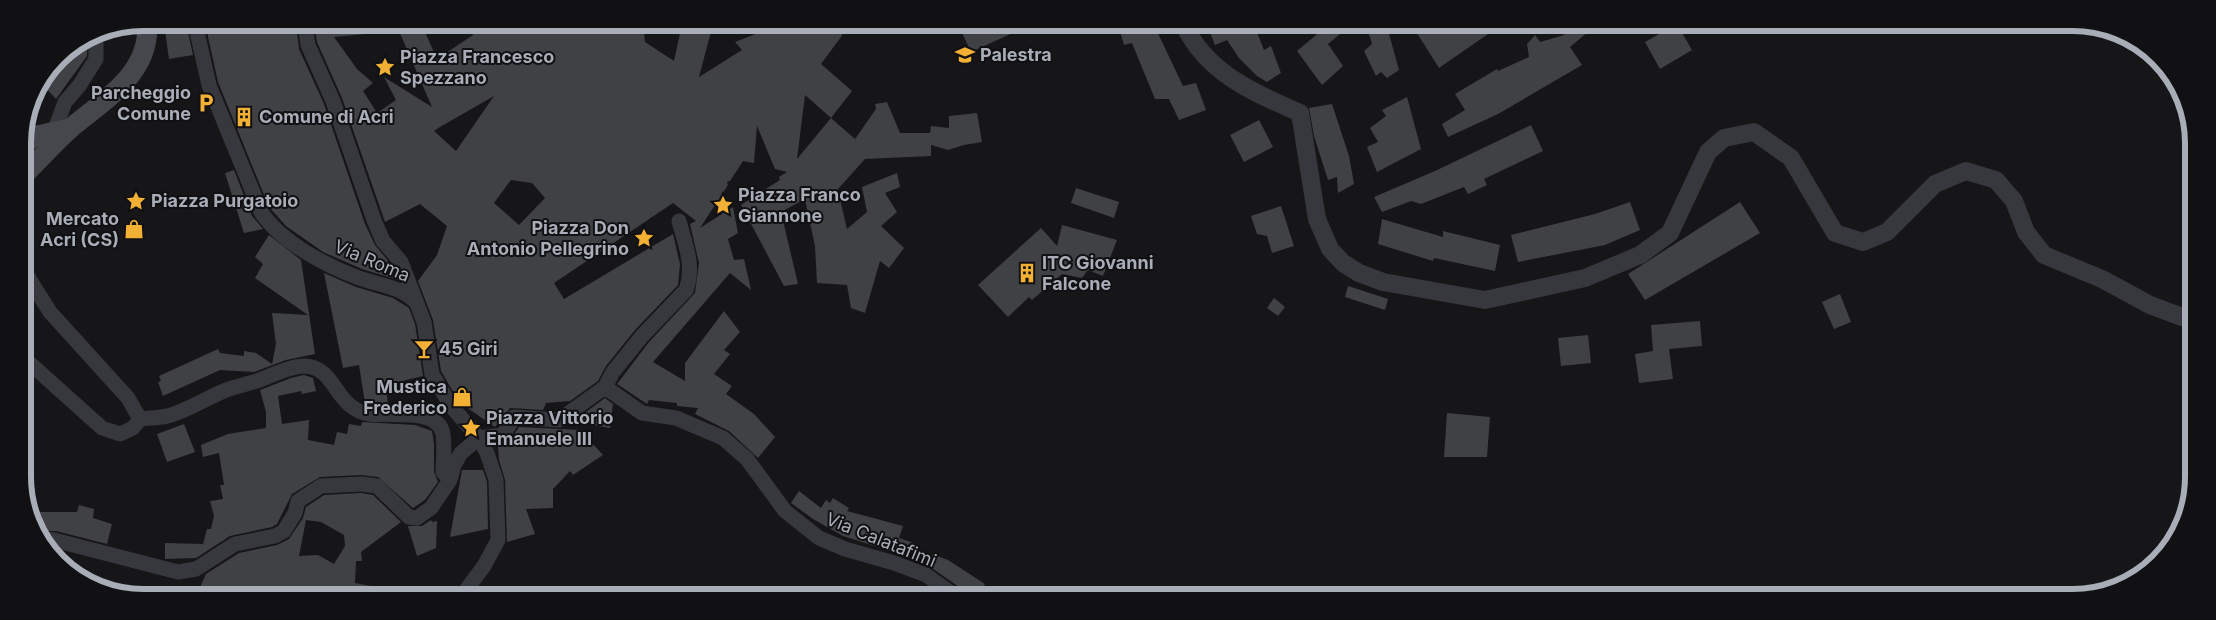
<svg xmlns="http://www.w3.org/2000/svg" width="2216" height="620" viewBox="0 0 2216 620" font-family="Inter,sans-serif">
<rect width="100%" height="100%" fill="#161618"/>
<path fill="#404145" fill-rule="evenodd" d="M164,23H186L193,55L169,59Z
M205,23H296L299,49L324,104L365,224L375,245L393,267L398,280L362,269L323,252L286,226L269,207L218,82Z
M314,23H384L385,32L334,37L357,69L373,83L363,91L377,113L396,100L384,77L432,107L399,31L398,23H421L437,59L473,35L469,23L643,24L645,42L674,61L682,24H713L699,77L742,50L735,42L758,33L753,24H847L841,37L821,64L852,91L831,118L855,139L876,109L875,104L887,102L900,133H930L931,126L949,128V116L977,113L982,142L964,145L948,150L931,145V156L865,159L838,189L834,198L839,195L847,229L867,212L862,187L897,173L900,187L885,193L897,212L881,226L904,248L889,268L880,261L865,313L851,308L847,285L817,283L815,246L805,199L781,212L798,284L784,286L741,205L780,180L779,177L787,172L775,169L757,126L754,163L743,161L730,181L727,182L728,185L700,228L733,207L738,233L728,239L734,260L744,259L751,290L730,273L653,362L685,381V363L724,311L740,332L724,350L730,354L714,374L732,386L726,394L754,414L775,437L758,458L729,431L695,414L698,408L677,406V403L649,400L647,404L617,384L649,342L695,293L699,263L690,224L696,221L673,203L554,283L564,299L673,234L680,264L678,285L635,330L606,366L598,381L570,401L546,403L543,410L510,408L495,427L466,407L455,395L441,371L433,320L418,281L437,255L447,226L420,204L385,222L342,98L317,42ZM805,95L831,118L797,159ZM494,96L456,151L434,131L440,127ZM511,180L532,183L545,198L519,225L494,203Z
M958,24H1032L971,52Z
M1118,24L1154,25L1183,86L1196,83L1206,110L1179,120L1169,99H1155L1132,43L1124,45Z
M1207,25H1254L1264,50L1271,46L1281,73L1267,82L1257,76L1239,58L1227,40L1215,45Z
M1328,25H1351L1328,44L1343,66L1322,85L1297,51Z
M1366,25H1383L1389,34L1399,70L1387,78L1381,72L1376,76L1364,51L1372,44Z
M1422,25H1501L1439,68L1415,30Z
M1559,25H1596L1570,47L1582,65L1498,114L1448,137L1442,124L1465,110L1455,94L1497,69L1498,71L1529,57L1527,44L1535,35L1540,42L1564,35Z
M1673,26H1678L1692,50L1660,69L1645,42Z
M87,38V56L56,99L42,84L64,62L65,53Z
M1407,97L1421,149L1377,172L1367,147L1378,142L1370,128L1386,116L1382,110Z
M1332,104L1349,156L1354,184L1338,193L1337,177L1328,180L1314,136L1309,108Z
M1259,120L1273,147L1244,162L1230,135Z
M1531,125L1543,151L1484,179L1487,185L1468,194L1464,187L1421,204L1411,201L1382,212L1374,197L1435,171Z
M234,170L252,216L263,229L244,233L225,173Z
M1076,188L1119,202L1114,218L1071,203Z
M1630,202L1640,230L1605,245L1518,262L1511,235L1595,214Z
M1740,202L1760,233L1645,300L1628,274Z
M1281,206L1294,246L1272,253L1267,236L1257,234L1251,216Z
M1382,219L1443,237V231L1500,245L1495,271L1434,258L1433,261L1378,244Z
M1062,225L1117,240L1103,276L1088,270L1082,278L1062,274L1032,300L1029,297L1008,317L978,285L1041,228L1057,246Z
M269,235L301,260L315,354L286,360L254,372L220,370L163,396L158,382L161,381L159,376L218,349L220,353L244,356V351L256,353L272,364L276,344L272,313L308,315L255,278L263,264L255,257Z
M324,273L356,287L393,298L409,308L415,324L423,376L386,385L388,405L365,403L359,365L343,368Z
M1348,286L1388,299L1385,310L1345,297Z
M1840,294L1851,322L1834,329L1822,302Z
M1274,298L1285,307L1278,316L1267,308Z
M1700,321L1702,346L1669,349L1673,379L1639,383L1635,354L1653,351L1651,325Z
M1588,335L1591,363L1561,366L1558,338Z
M304,375L313,378L316,391L302,394L301,391L278,396L282,424L309,420L308,440L334,445L337,432L347,434L349,424L361,426L362,422L415,425L432,431L434,444V472L438,482L425,500L413,508L378,477L361,475L320,477L292,494L277,524L272,527L230,536L196,558L165,559V543L203,544L207,529H211L214,516L210,501L223,499L220,485H224L219,453L203,457L201,445L228,434L266,428V412L260,390L291,378Z
M605,398L613,404L610,428L581,423L582,415Z
M1447,413L1490,417L1487,457H1444Z
M184,424L195,452L167,462L157,434Z
M519,427L580,430L603,455L573,475L570,471L553,489V508L526,509L535,534L507,542L505,480L499,460L498,445L508,443Z
M462,470H483L487,482L488,529L450,537Z
M799,491L821,508L826,500L830,503L833,498L849,508L847,511L903,526L899,538L914,543L909,557L843,536L813,519L791,503Z
M361,493L373,495L401,522L361,552L362,561H356L355,583L381,588L380,594H197L206,574L239,553L277,545L289,539L303,518L306,507L324,495ZM306,520L321,522L344,535L345,546L334,564L318,555L299,556Z
M79,505L94,509L93,518L112,524L107,544L56,531H40L31,512H77Z
M431,520L432,522L437,521L436,548L417,556L408,526H422Z
M932,554L948,560L985,584L978,595H965L959,587L929,566Z"/>
<g fill="none" stroke-linecap="round" stroke-linejoin="round">
<path stroke="#37383d" stroke-width="15" d="M195,23L209,85L261,212C281,242 326,266 359,278C379,285 400,286 416,302
M305,23L308,45L333,101L374,220L383,241L401,262L424,322L432,374L451,406L479,438L487,453L496,480L498,540L484,566L463,594
M54,132L65,102L79,86L96,59V32
M23,269L50,312L128,398L140,419L133,428L120,434L102,428L24,358
M605,387L642,413L676,418L723,438L747,459L785,511L819,538L845,549L894,563L926,575L954,595
M140,419C150,418 161,418 171,415C190,409 207,398 226,390C237,386 250,384 262,379C275,374 291,366 305,366C336,367 335,409 369,414C387,417 439,407 443,434C445,446 443,460 443,472L450,480
M44,539L54,540L178,572L196,569L235,544L275,536L284,531L295,513L298,501L321,486L361,484L377,486L409,517L417,518L431,508L450,480L454,465L461,453L479,438L503,435L514,417L559,420L605,387L613,372L642,336L686,290C695,266 685,244 679,221"/>
<path stroke="#37383d" stroke-width="18" d="M1184,25C1208,74 1253,92 1300,113L1317,219L1330,249L1343,263L1359,273L1383,282L1485,300L1585,278L1640,255L1670,233L1708,152L1724,138L1754,132L1791,158L1835,233L1863,242L1887,232L1935,184L1966,171L1996,180L2014,201L2026,232L2044,255L2102,279L2150,305L2182,317L2190,313"/>
<path stroke="#45474d" stroke-width="20" d="M28,141L35,136L71,128
M23,176C39,160 55,142 72,127C106,99 151,72 147,23"/>
</g>
<defs>
<symbol id="school-bare" viewBox="-9 -9 18 18"><path d="M0-5L7-2L0 1L-7-2ZM-4 1L0 2.5L4 1V4Q0 6-4 4Z" fill="#f2b134" stroke="#111113" stroke-width="2.5" paint-order="stroke"/></symbol>
<symbol id="sight-bare" viewBox="-9 -9 18 18"><path d="M0-6L1.8-2.2L6-1.7L2.9 1.2L3.7 5.4L0 3.3L-3.7 5.4L-2.9 1.2L-6-1.7L-1.8-2.2Z" fill="#f2b134" stroke="#111113" stroke-width="2.5" paint-order="stroke"/></symbol>
<symbol id="parking-bare" viewBox="-9 -9 18 18"><path d="M-3.5-5.5H1a3.5 3.5 0 0 1 0 7H-1V5.5H-3.5ZM-1-3.4V-.6H.8a1.4 1.4 0 0 0 0-2.8Z" fill="#f2b134" stroke="#111113" stroke-width="2.5" paint-order="stroke"/></symbol>
<symbol id="building-bare" viewBox="-9 -9 18 18"><path d="M-4-6H4V6H1V3H-1V6H-4ZM-2.5-4.3h1.7v1.8h-1.7ZM.8-4.3h1.7v1.8H.8ZM-2.5-1h1.7V.8h-1.7ZM.8-1h1.7V.8H.8Z" fill="#f2b134" stroke="#111113" stroke-width="2.5" paint-order="stroke"/></symbol>
<symbol id="shop-bare" viewBox="-9 -9 18 18"><path d="M-5-2.5h2.3a2.7 3.5 0 0 1 5.4 0H5L5.5 6h-11ZM-1.5-2.5h3a1.5 2.3 0 0 0-3 0Z" fill="#f2b134" stroke="#111113" stroke-width="2.5" paint-order="stroke"/></symbol>
<symbol id="bar-bare" viewBox="-9 -9 18 18"><path d="M-6-5H6L.8 .8V4.5H3.5V6h-7V4.5H-.8V.8Z" fill="#f2b134" stroke="#111113" stroke-width="2.5" paint-order="stroke"/></symbol>
</defs>
<g fill-rule="evenodd">
<use href="#school-bare" x="951" y="41" width="28" height="28"/>
<use href="#sight-bare" x="371" y="53" width="28" height="28"/>
<use href="#parking-bare" x="192" y="89" width="28" height="28"/>
<use href="#building-bare" x="230" y="103" width="28" height="28"/>
<use href="#sight-bare" x="122" y="187" width="28" height="28"/>
<use href="#sight-bare" x="709" y="191" width="28" height="28"/>
<use href="#shop-bare" x="120" y="215" width="28" height="28"/>
<use href="#sight-bare" x="630" y="224" width="28" height="28"/>
<use href="#building-bare" x="1013" y="259" width="28" height="28"/>
<use href="#bar-bare" x="410" y="335" width="28" height="28"/>
<use href="#shop-bare" x="448" y="383" width="28" height="28"/>
<use href="#sight-bare" x="457" y="414" width="28" height="28"/>
</g>
<g text-anchor="middle" stroke-width="4" stroke-linejoin="round" paint-order="stroke">
<g font-size="18" font-weight="bold" fill="#a8adb8" stroke="#111113" text-anchor="start">
<text x="980" y="61">Palestra</text>
<text x="400" y="63">Piazza Francesco<tspan x="400" dy="21">Spezzano</tspan></text>
<text x="191" y="99" text-anchor="end">Parcheggio<tspan x="191" dy="21">Comune</tspan></text>
<text x="259" y="123">Comune di Acri</text>
<text x="738" y="201">Piazza Franco<tspan x="738" dy="21">Giannone</tspan></text>
<text x="151" y="207">Piazza Purgatoio</text>
<text x="119" y="225" text-anchor="end">Mercato<tspan x="119" dy="21">Acri (CS)</tspan></text>
<text x="629" y="234" text-anchor="end">Piazza Don<tspan x="629" dy="21">Antonio Pellegrino</tspan></text>
<text x="1042" y="269">ITC Giovanni<tspan x="1042" dy="21">Falcone</tspan></text>
<text x="439" y="355">45 Giri</text>
<text x="447" y="393" text-anchor="end">Mustica<tspan x="447" dy="21">Frederico</tspan></text>
<text x="486" y="424">Piazza Vittorio<tspan x="486" dy="21">Emanuele III</tspan></text>
</g>
<g font-size="18" fill="#a8adb8" stroke="#111113">
<text transform="translate(372 261) rotate(23)" y="6">Via Roma</text>
<text transform="translate(881 540) rotate(22)" y="6">Via Calatafimi</text>
</g>
</g>
<path d="M0 0H2216V620H0ZM143 31H2073A112 112 0 0 1 2185 143V477A112 112 0 0 1 2073 589H143A112 112 0 0 1 31 477V143A112 112 0 0 1 143 31Z" fill="#111113" fill-rule="evenodd"/>
<path fill="none" stroke="#a8adb8" stroke-width="6" d="M143 31H2073A112 112 0 0 1 2185 143V477A112 112 0 0 1 2073 589H143A112 112 0 0 1 31 477V143A112 112 0 0 1 143 31Z"/>
</svg>
